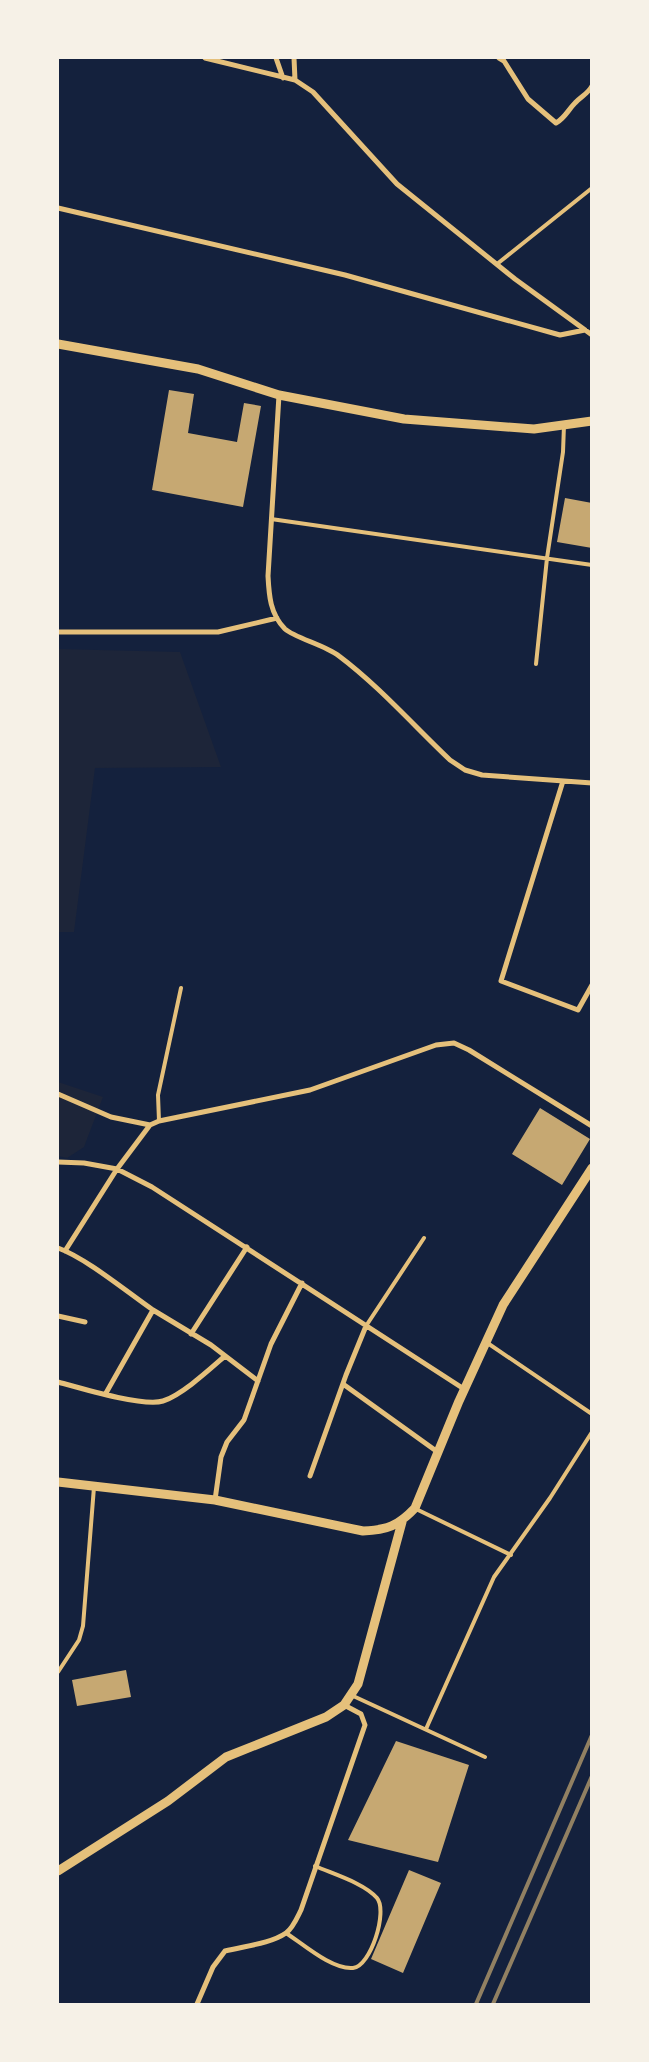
<svg xmlns="http://www.w3.org/2000/svg" width="649" height="2062" viewBox="0 0 649 2062" font-family="'Asap Condensed',sans-serif">
<rect width="100%" height="100%" fill="#14213d"/>
<path fill="#1d2539" d="M58,649L180,652L221,767L95,768L74,932H58Z
M58,1082L103,1097L84,1147L67,1158L58,1156Z"/>
<path fill="#c6a872" d="M169,390L194,394L188,433L237,442L244,403L261,406L243,507L152,490Z
M565,498L592,503V548L557,542Z
M540,1108L590,1139L562,1185L512,1154Z
M126,1670L131,1697L77,1706L72,1680Z
M396,1741L469,1765L438,1862L348,1840Z
M409,1870L441,1883L403,1973L371,1959Z"/>
<g fill="none" stroke-linecap="round" stroke-linejoin="round">
<path stroke="#e5c07b" stroke-width="4" d="M497,264L592,188
M271,519L592,565
M536,664L547,558L563,452L564,425
M159,1121L158,1095L181,988
M366,1326L424,1238
M486,1342L592,1414
M416,1509L511,1555
M58,1672L79,1640L83,1626L94,1487
M351,1695L485,1757
M426,1729L494,1577L550,1498L592,1432
M286,1933C303,1944 332,1970 353,1968C371,1966 388,1911 377,1898C364,1883 333,1874 315,1866"/>
<path stroke="#e5c07b" stroke-width="5" d="M205,58L295,80L313,92L397,184L515,279L592,335
M276,58L283,78
M294,58L295,80
M499,58L504,61L528,99L556,123C565,118 568,110 575,103C581,96 588,94 592,86
M58,208L345,275L560,335L585,330
M279,395L268,576C269,595 270,614 285,629C295,638 325,645 339,656C379,686 414,726 450,760L465,770L482,775L592,783
M58,632H218L277,618
M563,781L501,981L578,1010L592,985
M58,1094L111,1117L150,1125
M58,1162L84,1163L117,1169L152,1187L464,1389
M58,1248C86,1258 127,1292 153,1310L106,1393
M65,1251L117,1169L150,1125L159,1121L310,1090L436,1045L454,1043L469,1050L592,1126
M153,1310L211,1345L258,1381
M58,1316L85,1322
M191,1334L247,1247
M58,1382C80,1388 143,1407 163,1401C182,1395 210,1369 225,1356
M343,1384L439,1453
M310,1476L346,1375L366,1326
M215,1500L221,1457L227,1442L244,1420L271,1344L302,1283
M197,2004L213,1967L225,1951C244,1946 270,1944 286,1933C293,1928 297,1918 301,1910L365,1725L361,1714L344,1705"/>
<path stroke="#e5c07b" stroke-width="9" d="M58,344L198,369L279,395L404,419L534,429L592,421
M58,1482L215,1500L363,1531C387,1530 398,1526 415,1508L459,1401L503,1305L592,1168
M58,1871L168,1801L226,1757L326,1717L344,1705L358,1684L402,1522"/>
<path stroke="#918062" stroke-width="4" d="M476,2004L592,1735
M493,2004L592,1776"/>
</g>
<rect width="649" height="2062" fill="none" stroke="#f6f1e7" stroke-width="118"/>
</svg>
